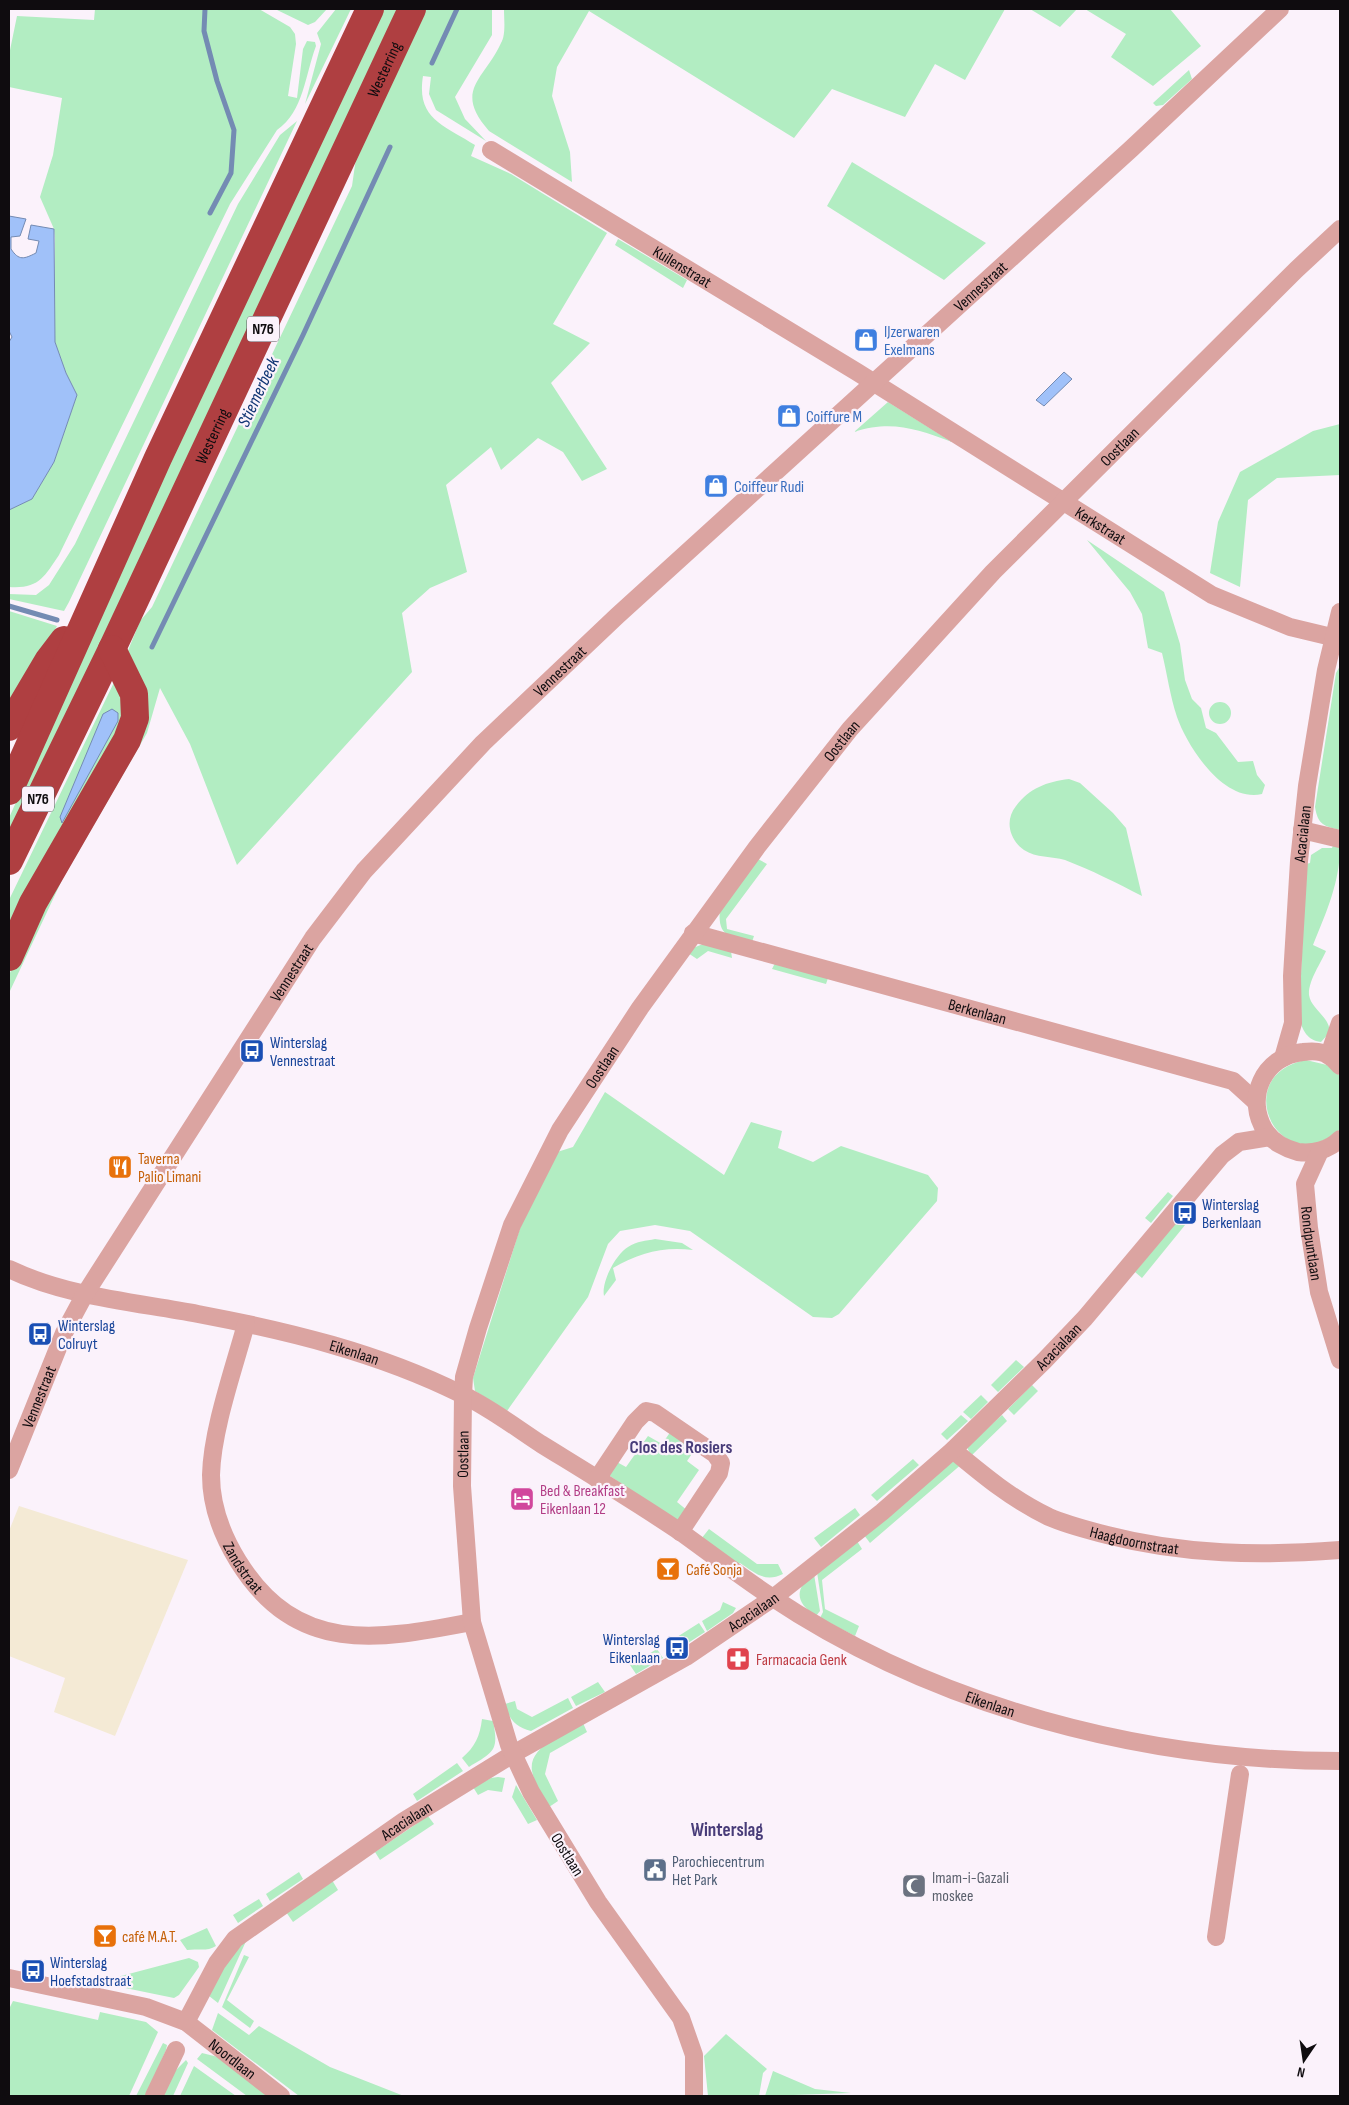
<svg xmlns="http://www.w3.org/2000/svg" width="1349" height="2105" viewBox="0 0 1349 2105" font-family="'Sofia Sans Condensed',sans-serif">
<rect width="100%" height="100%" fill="#fbf2fb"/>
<path fill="#f4ead5" d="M19,1506L188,1560L115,1736L54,1712L65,1678L9,1656V1531Z"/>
<path fill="#b2edc2" d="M95,9H259L290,27L295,34L296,44L288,96L297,98L303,49L307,41L315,42L316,46C305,75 304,111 277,130L230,204L59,555C44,577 39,589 9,587V510L32,499L54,462L77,395L66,373L55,342V238L54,229L40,197L53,155L62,98L9,87V55L17,16L94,20Z
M275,9H327L315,22L308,25Z
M336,9H351L305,104L321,44L317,33Z
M382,9H399L132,579L9,834V818L138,525Z
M426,9H492V35L455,97L465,119L486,141L436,110L429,94L431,77L423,76C416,119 444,125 475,145L471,156L511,174L607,233L553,324L590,343L551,383L607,469L582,481L563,452L538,438L501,470L491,447L446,485L467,572L430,588L402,613L412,672L237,865L190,744L160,688L147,733L62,880L9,993V975L40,908L137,737L127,653L140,621L152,607L352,186L356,158Z
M504,9H1005L965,80L935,64L905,117L832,89L794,138L589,11L557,67L552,96L570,152L572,182L489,131C453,90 484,80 501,43C506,35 504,19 504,9Z
M1030,9H1077L1060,27Z
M1085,9H1170L1201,46L1153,86L1111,57L1126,34Z
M1189,70L1192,79L1163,105L1156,106L1153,103Z
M297,121L69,602L64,611L9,599V594L36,595L49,585L75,544L238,204L280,135Z
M852,162L986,243L944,280L827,206Z
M618,239L687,280L683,288L615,245Z
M888,402L952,442C916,429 892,420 854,432Z
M1340,424V475L1277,478L1248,500L1240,587L1210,573L1218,522L1240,472L1313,431Z
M1087,540L1164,592L1180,644L1185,680L1192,699L1201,708L1206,728L1216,733L1238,762L1253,761L1257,775L1265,785L1262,794C1224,803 1188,748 1177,717C1170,696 1167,673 1162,653L1148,648L1142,614L1130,592Z
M9,611L57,626L33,671L9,711Z
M1340,666V830C1324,826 1318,825 1315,807L1336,673Z
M118,674L125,722L9,942V900Z
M1209 713a11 11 0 1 1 22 0a11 11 0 1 1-22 0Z
M1069,779L1080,783L1113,813L1126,828L1142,896C1117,883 1091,870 1065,860C1052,856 1036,858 1024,850C1010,840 1004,821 1016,806C1030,788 1046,782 1069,779Z
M1333,845L1340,847C1340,882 1326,913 1313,945L1326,951C1321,963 1308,981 1309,995C1311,1009 1329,1016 1330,1032L1321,1042C1307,1040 1303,1031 1299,1018L1306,864L1310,863L1311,855L1322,848H1332Z
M758,859L767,864L726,919L727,929L754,936L752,942C731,937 717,937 720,910Z
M703,944L731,951L732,958L708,951L697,959L688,953L693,948Z
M775,963L828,978L826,984L772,969Z
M1306,1060L1327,1065L1340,1076V1129C1280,1184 1227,1075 1306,1060Z
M605,1092L724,1175L751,1122L782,1131L778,1148L813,1162L841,1146L928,1175L938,1188L937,1201L839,1314L832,1318L813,1317L690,1231L655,1225L620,1231L608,1244L588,1297L507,1411L475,1391L473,1378L521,1225L554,1153L573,1147Z
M1168,1192L1173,1196L1151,1223L1145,1218Z
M1187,1208L1194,1214L1142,1278L1135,1272Z
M655,1239L682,1243L693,1250C664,1246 638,1253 613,1268L616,1280L604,1296C601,1282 616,1254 628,1247C637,1241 646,1241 655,1239Z
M1016,1360L1024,1367L998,1392L991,1385Z
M1032,1385L1038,1391L1014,1415L1008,1409Z
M981,1395L988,1402L971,1419L963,1412Z
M961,1415L968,1421L947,1440L941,1434Z
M1002,1415L1007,1421L971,1456L967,1447Z
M671,1431L696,1448L687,1461L699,1470L677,1502L688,1511L680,1523L607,1474L615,1461L626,1467L648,1436L662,1444Z
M913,1459L919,1465L877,1501L871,1495Z
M953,1461L963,1463L870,1543L864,1535Z
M855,1508L860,1515L821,1547L814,1538Z
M709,1529L757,1564H778L783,1574C765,1583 755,1573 740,1563L737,1565L701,1539Z
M857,1541L862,1549L822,1580L825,1609L859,1626L855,1636L820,1618L823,1612L817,1572Z
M814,1574L820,1611L816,1616C795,1603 794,1588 814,1574Z
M723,1602L736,1608L733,1613L707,1631L702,1621L720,1610Z
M699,1623L705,1632L671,1654L666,1644Z
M657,1649L663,1658L636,1674L630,1665Z
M598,1682L605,1692L576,1706L571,1697Z
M568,1698L573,1708L531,1731C516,1727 509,1720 505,1704L515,1701L517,1709L532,1717Z
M482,1719L493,1721C499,1751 494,1752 469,1767L462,1758C475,1747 480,1736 482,1719Z
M583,1723L587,1732L550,1753L545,1774L558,1801L549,1807C543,1796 534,1783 532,1771C528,1746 566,1733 583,1723Z
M457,1763L463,1771L417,1801L413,1794Z
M498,1777L505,1778L502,1792L488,1790L478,1795L473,1787L491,1778Z
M516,1785L537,1820L528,1824L512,1797Z
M428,1816L434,1824L380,1860L375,1852Z
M299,1872L303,1879L270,1901L266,1894Z
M332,1880L338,1890L293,1922L286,1912Z
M259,1899L263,1906L238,1923L233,1915Z
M207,1928L216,1946C207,1952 197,1948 187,1950L180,1940Z
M247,1939L218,2003L209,1996C218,1974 231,1956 247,1939Z
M244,1955L249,1957L227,2000L254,2021L250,2028L222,2007Z
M189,1958L198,1962L199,1967L179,1995L174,1998L96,1982L98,1977L116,1980L121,1976Z
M13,2001L98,2020L100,2012L146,2022L158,2032L129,2096H9V2009Z
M218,2013L249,2035L259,2026L330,2067L404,2096H299L212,2030Z
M726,2034L767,2069L763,2073L759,2096H708L704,2056Z
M163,2043L167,2045L166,2050L146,2096H136Z
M202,2053L218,2057L273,2096H247L197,2059Z
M186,2060L188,2063L173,2096H163L175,2071Z
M194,2066L236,2096H180Z
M773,2071L815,2089L851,2093L765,2096Z"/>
<path fill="#a0c1f9" stroke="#748bb3" d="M9,216L26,219L20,236L11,237V249C19,261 24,259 36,253L39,241L28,239L31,225L54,229L55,342L66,373L77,395L54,462L32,499L9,510V342L12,337L9,331Z
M1064,372L1072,379L1044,406L1036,400Z
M112,709L118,713V721L62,823L60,817L103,714Z"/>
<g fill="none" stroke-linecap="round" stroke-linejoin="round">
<path stroke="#748bb3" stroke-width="5" d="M205,9L204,31L217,81L234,130L231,173L210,213
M432,63L457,9
M9,606L57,620
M152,647L303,335L390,147"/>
<g stroke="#dba4a1" stroke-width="18">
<path id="s1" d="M491,150L857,372L1212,595L1290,627L1340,639"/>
<path d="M1302,830L1340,839"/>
<path id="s2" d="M693,933L1233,1081L1255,1101"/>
<path d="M1329,1055L1340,1023"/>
<path id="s3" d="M1283,1058L1293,1023L1292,976L1299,861L1307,786L1326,670L1340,612"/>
<path d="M1340,1066C1337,1063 1333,1058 1329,1056C1323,1051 1311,1051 1303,1052C1263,1056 1244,1099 1266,1132C1273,1142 1286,1149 1298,1152C1313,1154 1329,1150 1340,1139"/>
<path id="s4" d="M1320,1151L1305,1184L1309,1228L1319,1292L1340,1360"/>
<path id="s5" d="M9,1269C68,1297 135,1302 198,1314C288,1331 379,1353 461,1394C489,1407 515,1427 541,1444C588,1473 636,1502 682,1533C711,1554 740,1576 770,1596C936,1707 1143,1761 1340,1761"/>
<path id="s6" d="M246,1324C234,1368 212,1430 211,1475C211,1507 222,1535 238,1561C297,1656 378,1640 472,1622"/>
<path id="s7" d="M953,1450C983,1475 1013,1500 1049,1517C1067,1525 1088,1530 1107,1535C1184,1555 1261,1556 1340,1550"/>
<path id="s8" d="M9,1470L64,1333L85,1294L313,938L364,871L483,743L617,616L1131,149L1280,9"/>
<path d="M597,1479L635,1422L646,1411L655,1413L715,1454L721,1463L719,1473L680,1532"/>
<path d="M1216,1937L1240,1774"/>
<path id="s9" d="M9,1978L146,2007L186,2022L281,2096"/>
<path id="s10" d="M186,2022L217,1963L235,1939L404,1821L513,1754L686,1657L773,1598L882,1512L953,1450L1044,1361L1085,1318L1222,1155L1239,1142L1270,1137"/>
<path d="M154,2096L176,2050"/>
<path id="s11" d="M694,2096V2055L681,2018L598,1902L531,1792L509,1745L472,1622L462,1486L463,1395L464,1377L478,1328L512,1225L560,1130L640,1008L757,847L850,729L993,572L1296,270L1340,229"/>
</g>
<g stroke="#af3f41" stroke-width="28">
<path d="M9,727L48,661L64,640"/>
<path d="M9,791L158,458L370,9"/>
<path id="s12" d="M9,861L112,649L412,9"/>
<path d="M9,957L33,903L127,740L135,718L134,694L112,649"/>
</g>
</g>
<defs>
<symbol id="shop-square" viewBox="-11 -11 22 22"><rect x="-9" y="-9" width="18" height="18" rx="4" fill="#3f7fe0" stroke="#fbf2fb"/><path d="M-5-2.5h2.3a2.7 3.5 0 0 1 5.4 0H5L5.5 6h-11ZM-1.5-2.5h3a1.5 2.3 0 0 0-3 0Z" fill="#fff"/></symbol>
<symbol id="bus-square" viewBox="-11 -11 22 22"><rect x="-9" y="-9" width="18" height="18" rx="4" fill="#1a4fb4" stroke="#fbf2fb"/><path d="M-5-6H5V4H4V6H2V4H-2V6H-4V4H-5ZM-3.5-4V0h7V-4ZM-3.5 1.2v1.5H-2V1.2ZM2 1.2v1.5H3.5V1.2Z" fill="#fff"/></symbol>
<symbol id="restaurant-square" viewBox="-11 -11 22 22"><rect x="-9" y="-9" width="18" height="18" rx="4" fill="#e8710a" stroke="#fbf2fb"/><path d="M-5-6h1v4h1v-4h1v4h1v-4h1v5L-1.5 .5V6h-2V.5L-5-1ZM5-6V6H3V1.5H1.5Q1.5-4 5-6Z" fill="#fff"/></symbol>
<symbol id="hotel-square" viewBox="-11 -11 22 22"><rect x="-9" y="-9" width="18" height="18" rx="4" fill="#d1479c" stroke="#fbf2fb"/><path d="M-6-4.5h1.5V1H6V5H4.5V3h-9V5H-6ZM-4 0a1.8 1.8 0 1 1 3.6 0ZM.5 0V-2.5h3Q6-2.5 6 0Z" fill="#fff"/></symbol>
<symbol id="bar-square" viewBox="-11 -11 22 22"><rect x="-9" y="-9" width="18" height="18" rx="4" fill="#e8710a" stroke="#fbf2fb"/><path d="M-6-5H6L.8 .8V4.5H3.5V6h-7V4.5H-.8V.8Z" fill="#fff"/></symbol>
<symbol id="pharmacy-square" viewBox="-11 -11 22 22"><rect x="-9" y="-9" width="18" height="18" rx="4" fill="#e0444e" stroke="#fbf2fb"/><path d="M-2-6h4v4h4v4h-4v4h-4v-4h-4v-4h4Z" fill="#fff"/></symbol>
<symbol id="civic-square" viewBox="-11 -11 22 22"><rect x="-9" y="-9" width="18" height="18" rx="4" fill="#5c6f8a" stroke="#fbf2fb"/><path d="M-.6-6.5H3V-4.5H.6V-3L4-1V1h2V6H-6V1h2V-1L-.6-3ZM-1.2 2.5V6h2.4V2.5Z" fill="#fff"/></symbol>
<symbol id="mosque-square" viewBox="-11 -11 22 22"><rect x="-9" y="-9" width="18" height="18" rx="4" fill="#6b7280" stroke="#fbf2fb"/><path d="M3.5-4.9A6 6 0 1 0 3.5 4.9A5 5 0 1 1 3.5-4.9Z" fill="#fff"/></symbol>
</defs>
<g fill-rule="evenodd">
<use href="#shop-square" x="852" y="326" width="28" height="28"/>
<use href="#shop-square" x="775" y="402" width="28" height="28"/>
<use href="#shop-square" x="702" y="472" width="28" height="28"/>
<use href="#bus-square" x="238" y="1037" width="28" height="28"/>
<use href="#restaurant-square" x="106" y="1153" width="28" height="28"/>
<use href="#bus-square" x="1171" y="1199" width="28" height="28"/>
<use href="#bus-square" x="26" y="1320" width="28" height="28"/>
<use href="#hotel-square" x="508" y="1485" width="28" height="28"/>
<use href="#bar-square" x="654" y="1555" width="28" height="28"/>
<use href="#bus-square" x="663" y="1634" width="28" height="28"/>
<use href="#pharmacy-square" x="724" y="1645" width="28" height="28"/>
<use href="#civic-square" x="641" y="1856" width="28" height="28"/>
<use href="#mosque-square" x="900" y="1872" width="28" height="28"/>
<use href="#bar-square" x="91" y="1922" width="28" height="28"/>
<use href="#bus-square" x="19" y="1957" width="28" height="28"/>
</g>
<g text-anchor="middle" stroke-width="4.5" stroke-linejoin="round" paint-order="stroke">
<g fill="#fbf2fb" stroke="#565156" stroke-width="1">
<rect x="247" y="316.5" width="32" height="25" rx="4"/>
<rect x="22" y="786.5" width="32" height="25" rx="4"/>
</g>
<g font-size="15" font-weight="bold" fill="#0f0c0f">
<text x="263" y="334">N76</text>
<text x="38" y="804">N76</text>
</g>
<g font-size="16" fill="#0f0c0f" stroke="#fbf2fb">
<text dy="6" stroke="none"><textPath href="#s12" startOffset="876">Westerring</textPath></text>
<text dy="6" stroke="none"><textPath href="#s1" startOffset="224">Kuilenstraat</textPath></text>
<text dy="6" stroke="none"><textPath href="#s8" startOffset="1549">Vennestraat</textPath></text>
<text dy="6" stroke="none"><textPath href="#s12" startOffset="471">Westerring</textPath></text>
<text dy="6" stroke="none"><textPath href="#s11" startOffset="1929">Oostlaan</textPath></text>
<text dy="6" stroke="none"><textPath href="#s1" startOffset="716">Kerkstraat</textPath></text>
<text dy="6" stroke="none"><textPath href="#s8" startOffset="979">Vennestraat</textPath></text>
<text dy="6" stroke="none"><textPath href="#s11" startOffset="1524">Oostlaan</textPath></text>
<text dy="6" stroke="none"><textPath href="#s3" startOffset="226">Acacialaan</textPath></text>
<text dy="6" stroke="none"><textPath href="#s8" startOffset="574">Vennestraat</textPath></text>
<text dy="6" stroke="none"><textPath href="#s2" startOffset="295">Berkenlaan</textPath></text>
<text dy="6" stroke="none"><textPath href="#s11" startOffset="1119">Oostlaan</textPath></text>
<text dy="6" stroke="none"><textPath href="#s4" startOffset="96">Rondpuntlaan</textPath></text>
<text dy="6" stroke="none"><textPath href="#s10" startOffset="1115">Acacialaan</textPath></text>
<text dy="6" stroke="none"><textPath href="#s5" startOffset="356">Eikenlaan</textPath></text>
<text dy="6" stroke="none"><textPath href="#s8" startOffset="79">Vennestraat</textPath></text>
<text dy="6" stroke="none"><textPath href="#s11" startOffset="700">Oostlaan</textPath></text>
<text dy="6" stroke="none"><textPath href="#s7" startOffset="206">Haagdoornstraat</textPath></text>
<text dy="6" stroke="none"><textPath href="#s6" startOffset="255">Zandstraat</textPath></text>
<text dy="6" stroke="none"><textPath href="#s10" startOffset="710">Acacialaan</textPath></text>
<text dy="6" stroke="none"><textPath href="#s5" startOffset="1086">Eikenlaan</textPath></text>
<text dy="6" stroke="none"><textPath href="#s10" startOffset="305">Acacialaan</textPath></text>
<text transform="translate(568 1854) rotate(58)" y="6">Oostlaan</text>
<text dy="6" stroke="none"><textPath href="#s9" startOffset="242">Noordlaan</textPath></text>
</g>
<g font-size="16" fill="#366cbe" stroke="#fbf2fb" text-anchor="start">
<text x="884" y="337">IJzerwaren<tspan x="884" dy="18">Exelmans</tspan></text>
<text x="806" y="422">Coiffure M</text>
<text x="734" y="492">Coiffeur Rudi</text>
</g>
<g font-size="16" fill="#164399" stroke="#fbf2fb" text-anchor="start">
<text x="270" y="1048">Winterslag<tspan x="270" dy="18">Vennestraat</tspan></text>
<text x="1202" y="1210">Winterslag<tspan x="1202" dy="18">Berkenlaan</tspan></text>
<text x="58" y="1331">Winterslag<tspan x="58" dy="18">Colruyt</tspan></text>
<text x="660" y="1645" text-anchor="end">Winterslag<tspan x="660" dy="18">Eikenlaan</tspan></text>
<text x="50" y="1968">Winterslag<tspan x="50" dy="18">Hoefstadstraat</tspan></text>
</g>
<g font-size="16" fill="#c56008" stroke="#fbf2fb" text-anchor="start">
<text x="138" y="1164">Taverna<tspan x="138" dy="18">Palio Limani</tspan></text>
<text x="686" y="1575">Café Sonja</text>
<text x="122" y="1942">café M.A.T.</text>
</g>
<g font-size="16" fill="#b23c85" stroke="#fbf2fb" text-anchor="start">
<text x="540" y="1496">Bed &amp; Breakfast<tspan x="540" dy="18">Eikenlaan 12</tspan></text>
</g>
<g font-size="16" fill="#be3a42" stroke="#fbf2fb" text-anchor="start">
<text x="756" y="1665">Farmacacia Genk</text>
</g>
<g font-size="16" fill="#4e5e75" stroke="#fbf2fb" text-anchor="start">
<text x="672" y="1867">Parochiecentrum<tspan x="672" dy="18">Het Park</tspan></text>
</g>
<g font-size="16" fill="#5b616d" stroke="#fbf2fb" text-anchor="start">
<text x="932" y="1883">Imam-i-Gazali<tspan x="932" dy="18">moskee</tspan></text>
</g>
<g font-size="18" font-style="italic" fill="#103574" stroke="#fbf2fb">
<text transform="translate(258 392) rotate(-65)" y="6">Stiemerbeek</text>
</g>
<g font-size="18" font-weight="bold" fill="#483c79" stroke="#fbf2fb">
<text x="681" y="1453">Clos des Rosiers</text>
</g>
<g font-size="19" font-weight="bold" fill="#483c79" stroke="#fbf2fb">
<text x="727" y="1836">Winterslag</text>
</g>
</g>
<rect width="1349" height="2105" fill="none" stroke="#0f0c0f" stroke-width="20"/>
<g transform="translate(1304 2060) rotate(193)" stroke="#fbf2fb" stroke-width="4" paint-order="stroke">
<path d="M0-4L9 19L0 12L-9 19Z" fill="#0f0c0f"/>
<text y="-8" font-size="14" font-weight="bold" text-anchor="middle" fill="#0f0c0f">N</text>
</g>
</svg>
